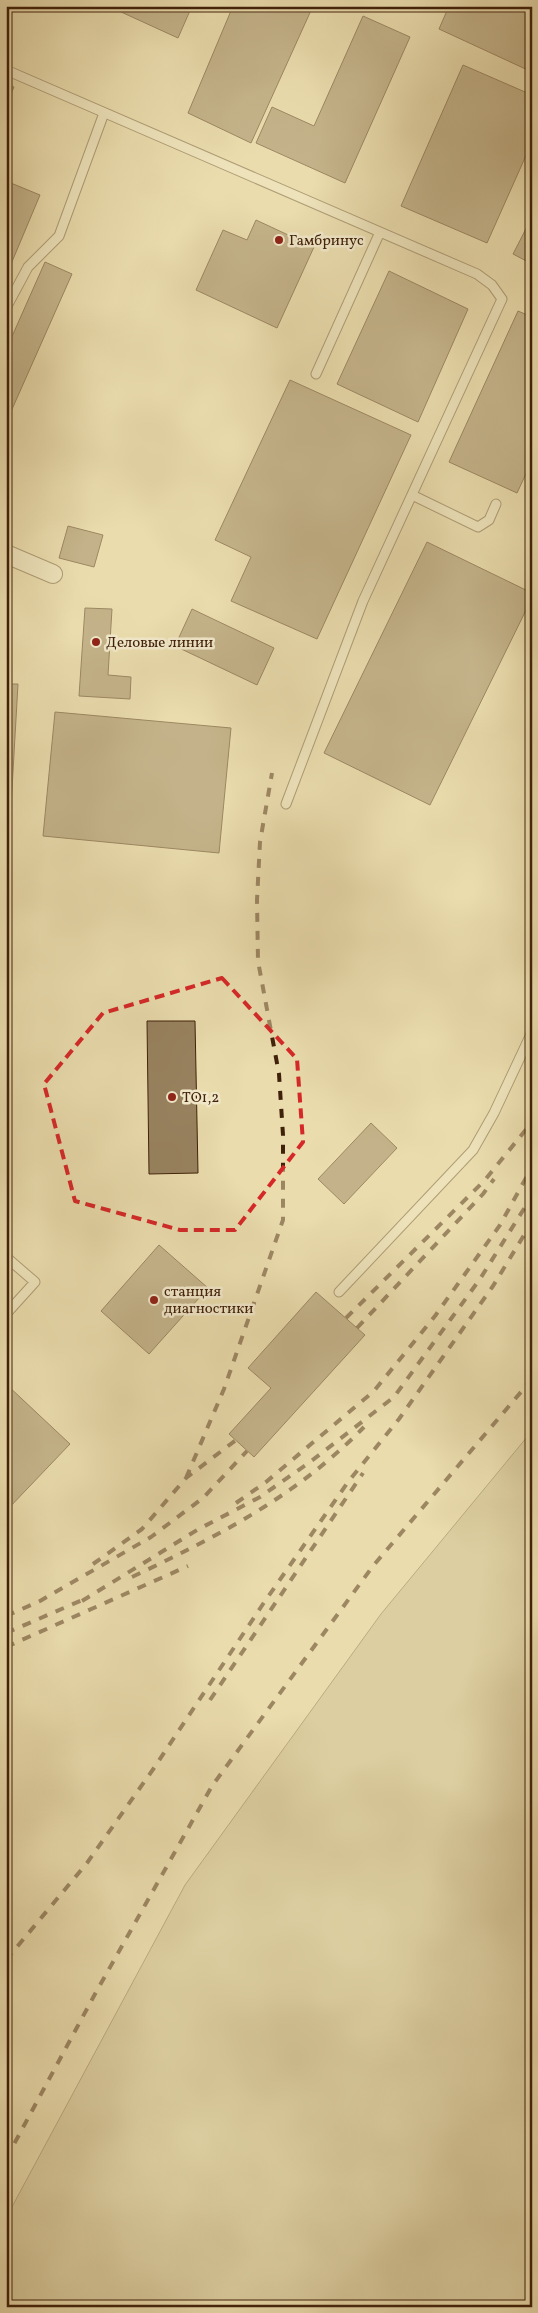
<svg xmlns="http://www.w3.org/2000/svg" width="538" height="2313" viewBox="0 0 538 2313" font-family="Vollkorn,serif">
<rect width="100%" height="100%" fill="#eadcad"/>
<filter id="stains"><feTurbulence type="fractalNoise" baseFrequency=".004" numOctaves="4"/><feColorMatrix values="0 0 0 0 .2 0 0 0 0 .09 0 0 0 0 .02 0 0 0 .5 -.17"/></filter>
<radialGradient id="worn" r=".72"><stop offset=".6" stop-color="#630" stop-opacity="0"/><stop offset="1" stop-color="#630" stop-opacity=".3"/></radialGradient>
<path fill="#cdbc91" stroke="#866e4e" d="M532,1431V2307H6V2218L185,1885L381,1614Z"/>
<path fill="#98825f" stroke="#40210a" d="M108,6H192L178,38Z
M233,6H313L251,143L188,113Z
M449,6H532V72L439,29Z
M363,16L410,37L345,183L256,143L272,107L314,126Z
M463,65L532,95V142L487,243L401,206Z
M6,84L14,87L6,105Z
M6,181L40,195L6,276Z
M532,217V264L513,254Z
M256,220L314,247L277,328L196,290L223,230L247,240Z
M45,262L72,274L9,416L6,414V350Z
M389,271L468,309L418,422L337,384Z
M518,311L532,317V461L517,493L449,462Z
M290,380L411,435L317,639L231,601L251,557L215,540Z
M68,526L103,535L94,567L59,558Z
M427,542L532,593V598L430,805L324,753Z
M85,608L112,609L108,675L131,677L130,699L79,696Z
M192,609L274,648L257,685L175,646Z
M6,684H18L8,859H6Z
M55,712L231,728L219,853L43,836Z
M147,1021H195L198,1173L149,1174Z
M371,1123L397,1148L344,1204L318,1179Z
M159,1245L208,1288L149,1354L101,1311Z
M316,1292L365,1335L254,1457L229,1434L271,1388L248,1368Z
M6,1384L70,1444L6,1511Z"/>
<g fill="none" stroke-linecap="round" stroke-linejoin="round">
<defs>
<path id="lane" d="M6,70L477,274L492,285L502,299L363,601L286,804
M6,308L28,267L59,236L104,113
M316,374L380,232
M412,495L478,527L489,520L496,504
M6,1257L35,1282L6,1314
M339,1292L473,1150L494,1113L532,1032"/>
<path id="street" d="M6,554L53,574"/>
</defs>
<use href="#lane" stroke="#6a5033" stroke-width="11"/>
<use href="#street" stroke="#6a5033" stroke-width="20"/>
<use href="#lane" stroke="#f1e8ca" stroke-width="9"/>
<use href="#street" stroke="#f1e8ca" stroke-width="18"/>
<path stroke="#40210a" stroke-width="4" stroke-dasharray="9 9" stroke-linecap="butt" d="M346,1318L485,1180L532,1122
M357,1328L483,1194L494,1179
M186,1478L224,1389L283,1220V1135L279,1074L258,961L257,900L260,842L272,773
M236,1503L266,1482L374,1391L435,1316L500,1225L532,1167
M93,1564L142,1529L186,1478L236,1440
M132,1577C218,1536 297,1496 364,1427
M82,1601L197,1530L260,1497L310,1462L394,1397L480,1279L532,1196
M6,1616L40,1601L151,1537L203,1498L247,1451
M6,1633L87,1598
M6,1647L188,1566
M210,1700L363,1473
M6,1960L87,1863L154,1768L263,1604L348,1482L399,1419L493,1286L532,1222
M6,2159L95,1994L212,1786L373,1566L532,1379"/>
</g>
<path d="M0 0H538V2313H0ZM222,978L297,1059L303,1142L235,1230H180L75,1201L44,1084L103,1013Z" fill="#eadcad" fill-opacity=".55" fill-rule="evenodd"/>
<path fill="none" stroke="#d62828" stroke-width="4" stroke-dasharray="10 6" stroke-linejoin="round" d="M222,978L297,1059L303,1142L235,1230H180L75,1201L44,1084L103,1013Z"/>
<g fill="#8f2418" stroke="#f1e8ca" stroke-width="2">
<circle cx="279" cy="240" r="5"/>
<circle cx="96" cy="642" r="5"/>
<circle cx="172" cy="1097" r="5"/>
<circle cx="154" cy="1300" r="5"/>
</g>
<g text-anchor="middle" stroke-width="5" stroke-linejoin="round" paint-order="stroke">
<g font-size="15" fill="#40210a" stroke="#f1e8ca" text-anchor="start">
<text x="289" y="245">Гамбринус</text>
<text x="106" y="647">Деловые линии</text>
<text x="182" y="1102">ТО1,2</text>
<text x="164" y="1296">станция<tspan x="164" dy="17">диагностики</tspan></text>
</g>
</g>
<rect width="538" height="2313" fill="none" stroke="#eadcad" stroke-width="25"/>
<rect x="8" y="8" width="523" height="2298" fill="none" stroke="#40210a" stroke-width="2.5"/>
<rect x="12" y="12" width="513" height="2288" fill="none" stroke="#40210a"/>
<rect width="100%" height="100%" filter="url(#stains)"/>
<rect width="100%" height="100%" fill="url(#worn)"/>
</svg>
